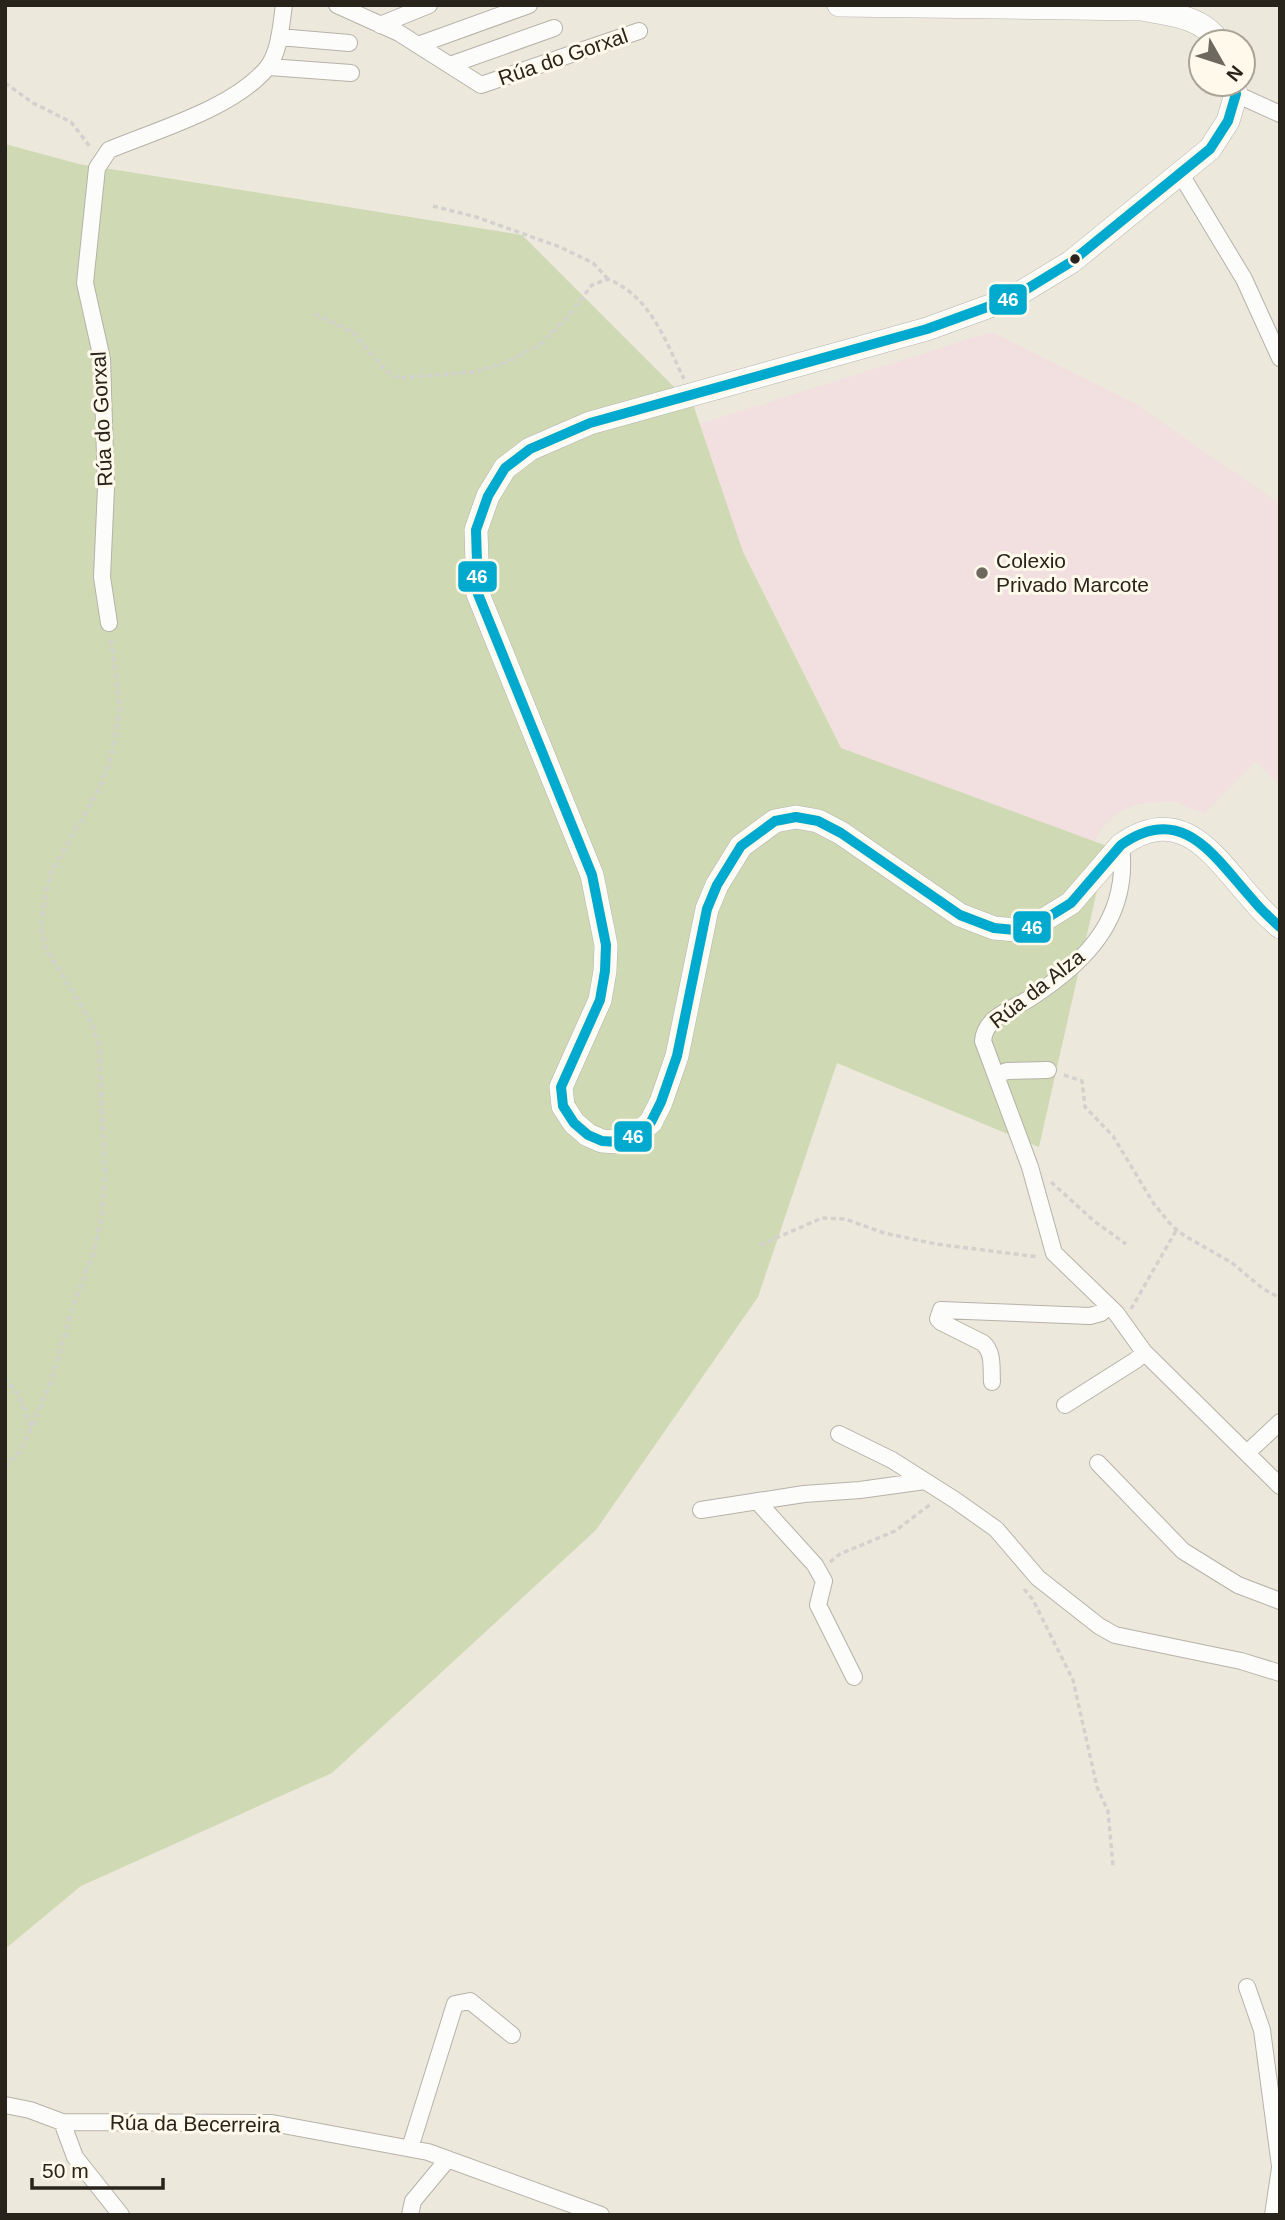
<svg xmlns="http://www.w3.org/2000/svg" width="1285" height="2220" viewBox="0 0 1285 2220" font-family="Arial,sans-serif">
<rect width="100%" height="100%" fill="#ede8dc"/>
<path fill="#f1e0df" d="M991,332L1137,405L1280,504V785L1256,761L1204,814L1172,801L1138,804L1119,812L1102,827L1085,864L749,750L674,432Z"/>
<path fill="#cfdab4" d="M5,144L79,164L522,235L694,407L743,552L841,748L1107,846L1039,1147L837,1063L758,1297L596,1530L332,1773L81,1886L5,1949Z"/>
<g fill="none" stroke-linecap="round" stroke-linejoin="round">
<defs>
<path id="street" d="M337,5L399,33L481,85L639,31
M380,25L429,5
M279,37L349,43
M418,45L529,5
M450,65L554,28
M269,67L351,73
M1236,94L1280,114
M1180,173L1244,279L1280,358
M109,623L102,577L106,488L102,359L85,283L97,168L109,150C157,130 234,108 267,68C280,52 281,24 284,5
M1121,845C1130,917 1087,961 1032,997C1012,1010 985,1016 983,1041L1030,1167L1054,1253L1116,1313L1144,1352L1280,1486
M996,1075L1007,1071L1048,1070
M992,1382C991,1368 994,1353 983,1343L941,1322L938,1319L941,1310L1090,1316L1101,1313L1109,1306
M1065,1405L1136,1360L1144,1352
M839,1434L892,1460L955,1500L996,1529L1038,1578L1099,1626L1115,1635L1241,1661L1280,1673
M1247,1453L1280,1422
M1098,1463L1183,1551L1238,1585L1280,1601
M757,1501L815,1565L824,1581L818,1605L854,1677
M701,1510L804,1494L860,1490L925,1481
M1247,1987L1262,2030L1280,2166
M5,2105L30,2110L62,2122L272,2123L428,2152L601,2215
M62,2122L75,2157L121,2215
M410,2148L455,2004L470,2001L512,2035
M410,2215L413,2201L448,2159
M1273,2215L1280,2168"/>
<path id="secondary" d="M839,5L1141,9C1169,14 1202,16 1219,42
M1234,84L1236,94L1228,121L1210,149L1071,262L1012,298L927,329L590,423L530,449L505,468L488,496L476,530L478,594L592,875L606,945L605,971L600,1000L561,1087L563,1106L574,1123L588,1135L602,1141L618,1142L635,1136L651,1122L661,1102L677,1056L707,909L717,885L741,846L775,821L796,817L818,821L841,833L960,915L994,928L1026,931L1071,903L1121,845C1183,801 1215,858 1253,900C1261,910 1271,919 1280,927"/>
</defs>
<use href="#street" stroke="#b7b2a9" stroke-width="18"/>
<use href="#secondary" stroke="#b7b2a9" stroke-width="24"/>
<path stroke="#d3d1ce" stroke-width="3.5" stroke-dasharray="5 3.5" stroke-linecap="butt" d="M5,83L33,103L71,122L91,148
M433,206L476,217L560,247L593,263L608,279
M315,314L354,333L386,371L398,378L475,372L507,362L541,344L565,320L592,285L608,279C651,297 665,340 684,379
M1064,1075L1082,1081L1085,1107L1113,1136L1154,1204L1172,1226L1185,1236L1232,1263L1262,1288L1280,1298
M1051,1182L1094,1221L1126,1244
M760,1245L822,1218L845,1219L884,1233L936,1244L1039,1257
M1131,1309L1177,1229
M5,1377L19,1396L31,1427
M5,1467L22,1449L50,1385L74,1304L95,1248L102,1215L105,1174L99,1044L90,1021L59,969L45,949L41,924L44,901L51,873L100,787L111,757L120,708L111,639
M830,1562L840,1554L895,1531L932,1503
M1024,1589L1033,1600L1073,1680L1097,1787L1108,1811L1113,1866"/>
<use href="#street" stroke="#fcfcfa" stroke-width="16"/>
<use href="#secondary" stroke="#fcfcfa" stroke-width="23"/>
<defs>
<path id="bus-1" d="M1234,84L1236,94L1228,121L1210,149L1071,262L1012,298L927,329L590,423L530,449L505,468L488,496L476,530L478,594L592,875L606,945L605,971L600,1000L561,1087L563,1106L574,1123L588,1135L602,1141L618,1142L635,1136L651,1122L661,1102L677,1056L707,909L717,885L741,846L775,821L796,817L818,821L841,833L960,915L994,928L1026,931L1071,903L1121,845C1183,801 1215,858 1253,900C1261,910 1271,919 1280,927"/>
</defs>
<use href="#bus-1" stroke="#fef9eb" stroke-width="16"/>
<use href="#bus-1" stroke="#00a9ce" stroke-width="10"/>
</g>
<circle fill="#28241c" stroke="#fef9eb" stroke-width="2.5" cx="1075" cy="259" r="6"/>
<circle fill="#6d695f" stroke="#fef9eb" stroke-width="2.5" cx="982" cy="573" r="7"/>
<g text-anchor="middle" stroke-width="6" stroke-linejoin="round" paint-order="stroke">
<g font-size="21" fill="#28241c" stroke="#fef9eb">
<text transform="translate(563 57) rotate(-19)" y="7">Rúa do Gorxal</text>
<text transform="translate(102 419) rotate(-93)" y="7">Rúa do Gorxal</text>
<text transform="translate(1037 989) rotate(-38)" y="7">Rúa da Alza</text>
<text transform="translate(195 2124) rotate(1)" y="7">Rúa da Becerreira</text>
</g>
<g font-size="21" fill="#28241c" stroke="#fef9eb" text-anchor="start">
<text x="996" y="568">Colexio<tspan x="996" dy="24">Privado Marcote</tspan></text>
</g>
</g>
<g stroke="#fef9eb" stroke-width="2.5">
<rect x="988" y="283" width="40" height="33" rx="7" fill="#00a9ce"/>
<rect x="457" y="560" width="41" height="33" rx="7" fill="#00a9ce"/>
<rect x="1012" y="910" width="40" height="34" rx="7" fill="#00a9ce"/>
<rect x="613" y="1120" width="40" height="33" rx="7" fill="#00a9ce"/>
</g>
<g font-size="19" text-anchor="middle" font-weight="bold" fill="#fff">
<text x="1008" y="306">46</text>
<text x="477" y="583">46</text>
<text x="1032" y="934">46</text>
<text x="633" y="1143">46</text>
</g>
<rect width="1285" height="2220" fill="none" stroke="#28241c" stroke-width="14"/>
<g transform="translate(1222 63) rotate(129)"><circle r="33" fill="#fef9eb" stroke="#a8a498" stroke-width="2"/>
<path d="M0-5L12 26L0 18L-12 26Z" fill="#6d695f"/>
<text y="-10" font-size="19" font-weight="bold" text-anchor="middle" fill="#28241c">N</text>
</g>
<path d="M32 2178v10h131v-10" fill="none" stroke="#28241c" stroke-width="3.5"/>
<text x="42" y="2178" font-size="21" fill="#28241c" stroke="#fef9eb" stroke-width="5" paint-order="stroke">50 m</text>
</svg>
